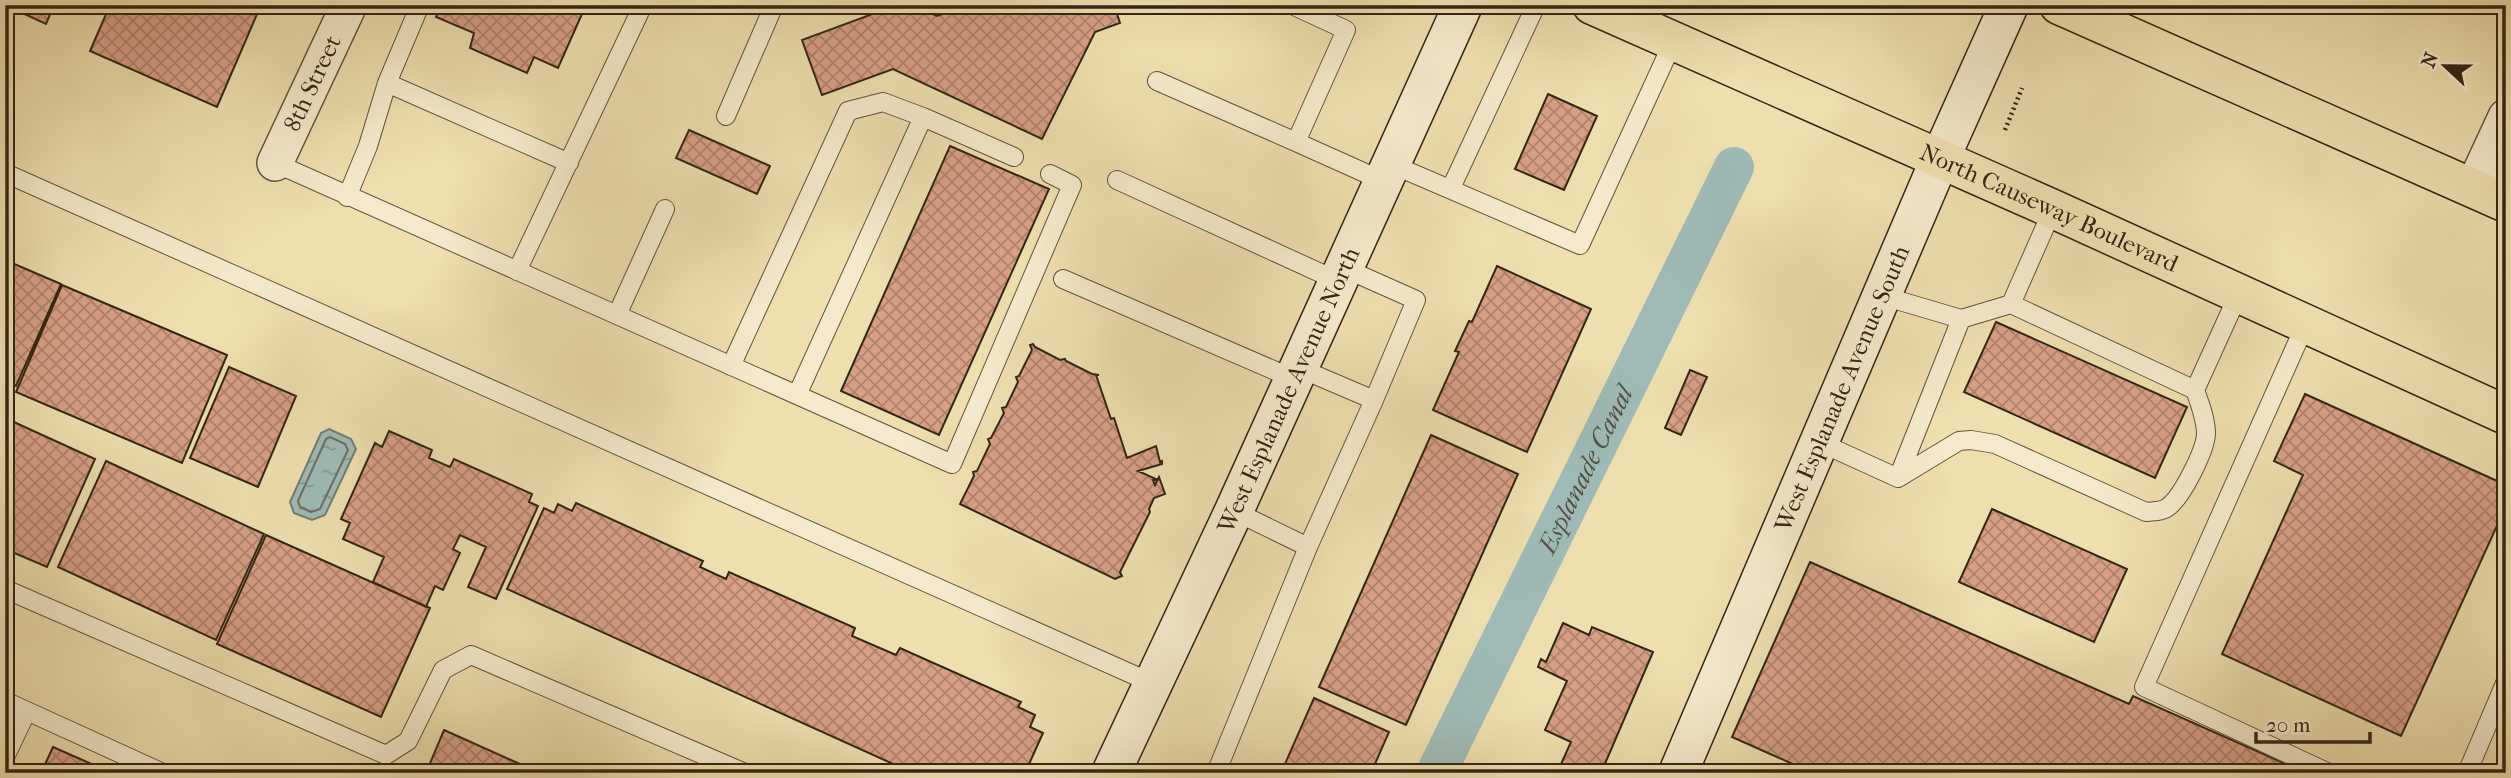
<svg xmlns="http://www.w3.org/2000/svg" width="2511" height="778" viewBox="0 0 2511 778" font-family="'IM FELL French Canon',serif">
<defs>
<pattern id="water-ripples" width="26" height="14" patternUnits="userSpaceOnUse" patternTransform="scale(1.75)"><rect width="26" height="14" fill="#9fbab6"/><path d="M2 4q2-2 4 0t4 0M15 11q2-2 4 0t4 0" fill="none" stroke="#829793"/></pattern>
<pattern id="building-cross-hatch" width="8" height="8" patternUnits="userSpaceOnUse" patternTransform="scale(1.75)"><rect width="8" height="8" fill="#d7a085"/><path d="M0 0l8 8M0 8l8-8" fill="none" stroke="#af826c"/></pattern>
</defs>
<rect width="100%" height="100%" fill="#eedfaf"/>
<filter id="stains"><feTurbulence type="fractalNoise" baseFrequency=".00286" numOctaves="4"/><feColorMatrix values="0 0 0 0 .2 0 0 0 0 .09 0 0 0 0 .02 0 0 0 .5 -.17"/></filter>
<radialGradient id="worn" r=".72"><stop offset=".6" stop-color="#630" stop-opacity="0"/><stop offset="1" stop-color="#630" stop-opacity=".3"/></radialGradient>
<path fill="url(#water-ripples)" stroke="#747e75" stroke-width="2" d="M329,429L351,439L356,449L325,515L312,520L294,513L290,502L321,433Z"/>
<g fill="none" stroke-linecap="round" stroke-linejoin="round">
<path stroke="#6a7065" stroke-width="2" d="M330,437L345,444L348,450L320,509L311,512L300,507L298,501L326,439Z"/>
<path stroke="#9fbab6" stroke-width="40" id="s1" d="M1436,773L1734,167"/>
</g>
<path fill="url(#building-cross-hatch)" stroke="#342514" stroke-width="2" d="M5,5H54L46,24Z
M110,5H261L217,107L90,51Z
M441,5H586L558,68L534,57L527,73L470,48L474,33L436,17Z
M882,5H912L937,16L967,5H1114L1120,23L1095,32L1042,139L893,69L822,95L802,40L878,12Z
M1548,94L1597,116L1564,190L1515,169Z
M689,130L770,166L757,194L676,158Z
M950,146L1049,189L939,435L841,391Z
M5,260L61,284L16,386L7,382L5,386Z
M1497,266L1591,309L1527,452L1433,410L1459,352L1455,351L1469,321L1472,322Z
M62,285L227,355L182,463L16,392Z
M1996,322L2187,407L2155,478L1964,392Z
M1033,344L1035,347L1060,360L1065,359L1066,361L1092,374L1099,375H1096L1111,419L1114,418L1127,458L1156,446L1160,462L1162,461V464L1138,471L1156,479L1153,480L1155,485L1159,477L1165,494L1154,498L1149,509L1150,512L1120,572L1122,576L1115,579L960,504L974,476L973,472L977,471L990,444L988,439L991,438L1004,413L1002,408L1006,407L1018,382L1016,377L1019,376L1032,350L1030,345Z
M229,367L296,396L258,487L190,458Z
M1690,370L1707,377L1681,435L1665,428Z
M2305,394L2506,485V506L2401,736L2222,654L2303,475L2274,461Z
M5,418L95,459L47,567L5,549Z
M389,431L432,450L429,458L450,467L454,459L532,494L529,502L538,506L496,599L468,587L486,547L460,535L453,549L460,553L443,590L435,586L426,607L373,582L384,557L343,539L350,523L341,519L375,443L382,447Z
M1431,435L1518,474L1406,725L1319,687Z
M106,461L264,534L216,640L58,567Z
M576,503L703,561L700,567L726,579L729,572L855,628L852,636L896,655L900,648L1021,702L1018,707L1035,715L1030,727L1043,733L1025,773H913L507,589L544,508L554,513L558,504L572,511Z
M1992,509L2127,569L2094,642L1959,582Z
M266,535L430,608L381,717L217,644Z
M1810,562L2129,704L2133,696L2306,773H1813L1732,737Z
M1563,623L1589,635L1592,627L1653,652L1601,773H1557L1571,742L1545,730L1567,681L1538,667L1541,659L1546,662Z
M1314,698L1389,732L1371,773H1281Z
M444,730L540,773H426Z
M53,747L112,773H41Z"/>
<g fill="none" stroke-linecap="round" stroke-linejoin="round">
<defs>
<path id="lane" d="M1157,81L1296,142L1346,30L1292,5
M387,83L569,163
M726,116L774,5
M1296,142L1383,181
M275,163L952,464L1072,185L1050,174
M1391,164L1580,245L1673,42
M5,173L1152,683
M1117,180L1338,281
M1451,188L1536,5
M347,197L368,146L387,83L420,5
M1344,268L1416,300L1374,400
M517,271L643,5
M1063,279L1294,379
M2011,304L2053,209
M617,315L665,209
M2306,323L2144,687L2329,773
M731,366L848,111L883,102L923,117L1014,157
M1299,368L1374,400L1308,547
M2195,390L2239,293
M797,395L923,117
M1819,442L1898,478L1959,441L1971,440L1995,444L2146,512C2154,511 2162,512 2168,507C2182,497 2205,451 2206,434C2206,419 2200,404 2195,390L2011,304L1961,319L1883,296
M1898,478L1961,319
M5,589L386,755L408,741L443,670L471,655L745,773
M5,701L163,773
M5,757L27,711
M1216,773L1308,547L1234,511
M2467,773L2506,681"/>
<g id="street">
<path id="s2" d="M275,163L349,5"/>
<path d="M2473,188L2506,117"/>
</g>
<g id="secondary">
<path id="s3" d="M1111,773L1234,511L1463,5"/>
<path id="s4" d="M1678,773L1940,159L2009,5"/>
</g>
<g id="highway">
<path id="s5" d="M1592,5L2053,209L2506,415"/>
<path d="M2059,5L2506,203"/>
</g>
</defs>
<use href="#lane" stroke="#62543b" stroke-width="20"/>
<use href="#street" stroke="#62543b" stroke-width="38"/>
<use href="#secondary" stroke="#342514" stroke-width="41"/>
<use href="#highway" stroke="#342514" stroke-width="41"/>
<path stroke="#342514" stroke-width="4.5" stroke-dasharray="2 3.5" stroke-linecap="butt" d="M2005,130L2022,88"/>
<use href="#lane" stroke="#f4eacb" stroke-width="18"/>
<use href="#street" stroke="#f4eacb" stroke-width="35"/>
<use href="#secondary" stroke="#f4eacb" stroke-width="38"/>
<use href="#highway" stroke="#eedfaf" stroke-width="38"/>
</g>
<g text-anchor="middle" stroke-width="5" stroke-linejoin="round" paint-order="stroke">
<g font-size="24" fill="#342514" stroke="#f4eacb">
<text dy="8" stroke="none"><textPath href="#s2" startOffset="88">8th Street</textPath></text>
<text dy="8" stroke="none"><textPath href="#s5" startOffset="500">North Causeway Boulevard</textPath></text>
<text dy="8" stroke="none"><textPath href="#s4" startOffset="418">West Esplanade Avenue South</textPath></text>
<text dy="8" stroke="none"><textPath href="#s3" startOffset="422">West Esplanade Avenue North</textPath></text>
</g>
<g font-size="26" font-style="italic" fill="#545245" stroke="#f4eacb">
<text dy="9" stroke="none"><textPath href="#s1" startOffset="338">Esplanade Canal</textPath></text>
</g>
</g>
<rect width="2511" height="778" fill="none" stroke="#eedfaf" stroke-width="28"/>
<rect x="7" y="7" width="2497" height="764" fill="none" stroke="#342514" stroke-width="3.5"/>
<rect x="14" y="14" width="2483" height="750" fill="none" stroke="#342514" stroke-width="2"/>
<g transform="translate(2445 66) rotate(292)" stroke="#f4eacb" stroke-width="5" paint-order="stroke">
<path d="M0-5L12 26L0 18L-12 26Z" fill="#342514"/>
<text y="-10" font-size="19" font-weight="bold" text-anchor="middle" fill="#342514">N</text>
</g>
<path d="M2256 732v10h114v-10" fill="none" stroke="#342514" stroke-width="3.5"/>
<text x="2266" y="732" font-size="21" fill="#342514" stroke="#f4eacb" stroke-width="5" paint-order="stroke">20 m</text>
<rect width="100%" height="100%" filter="url(#stains)"/>
<rect width="100%" height="100%" fill="url(#worn)"/>
</svg>
